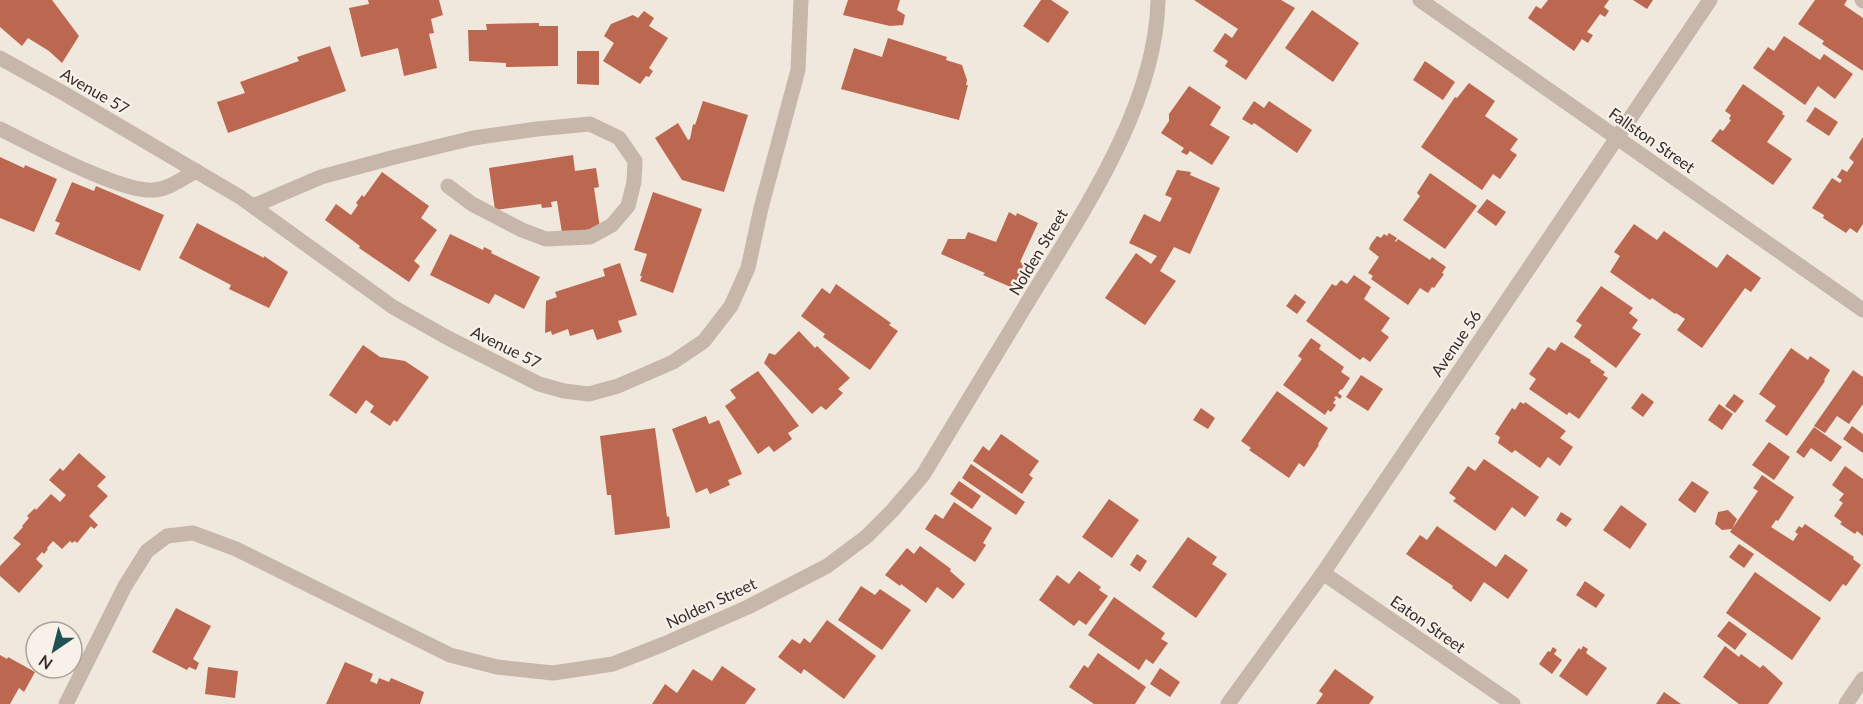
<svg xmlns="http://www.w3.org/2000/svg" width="1863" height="704" viewBox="0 0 1863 704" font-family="Lato,sans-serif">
<rect width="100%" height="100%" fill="#f0e7dd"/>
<path fill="#bc674f" d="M0,0H52L79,36L62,63L49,51L28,38L22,46L0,27Z
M368,0H439L443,15L431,19L434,33L429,34L437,68L404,76L398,48L361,57L349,8L369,4Z
M848,0H900L897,10L905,15L903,25L890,26L843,15Z
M1041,0H1051L1069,12L1048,43L1023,26Z
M1194,0H1281L1295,8L1246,80L1225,66L1228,61L1213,51L1225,33L1232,38L1238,29Z
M1548,0H1609L1604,7L1609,11L1605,17L1600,14L1587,32L1593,35L1588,43L1582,39L1574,51L1528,18L1536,6L1541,9Z
M1633,0H1653L1647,9Z
M1815,0H1847L1844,5L1863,18V71L1822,44L1824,41L1798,24Z
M1312,10L1359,43L1333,82L1285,48Z
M644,11L654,18L649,26L668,38L649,68L653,71L649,77L646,76L640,84L603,61L614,43L604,36L611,24L633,15L638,18Z
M539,23V26H558V66L506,67V63L469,61L468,30H487L486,24Z
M1784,36L1820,60L1824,54L1853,74L1835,99L1818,86L1805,105L1753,68L1768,47L1774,51Z
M888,38L947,57L946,60L962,65L967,80L966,85H968L959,120L841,89L854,48L882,57Z
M330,46L346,91L228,133L217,102L245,93L240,82L299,61L297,57Z
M577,51H599V85L577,84Z
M1425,61L1455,82L1443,100L1413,80Z
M1469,83L1495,101L1485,116L1518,139L1510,150L1517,155L1500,179L1493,174L1482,190L1421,147L1455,97L1457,98Z
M1743,84L1783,112L1782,114L1785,116L1767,142L1792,159L1773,185L1711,141L1720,129L1723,131L1731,120L1729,119L1731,115L1725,111Z
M1189,86L1221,107L1210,125L1230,137L1212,165L1190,151L1187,155L1181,152L1184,148L1161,133L1169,121V114Z
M703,101L748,115L724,192L682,180L655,138L678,123L688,140L690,139L693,124L695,125Z
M1254,101L1264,108L1269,101L1312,130L1297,153L1254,123L1252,125L1242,119Z
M1815,107L1838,122L1829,136L1806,121Z
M1863,137V224L1857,233L1850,228L1846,233L1823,218L1824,215L1812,208L1832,178L1840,183L1842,180L1837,177L1842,169L1847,172L1854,162L1849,158Z
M573,155L575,171L596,168L599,187L594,188L600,228L562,233L557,201L551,202L552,207L542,208L541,204L495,210L489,168Z
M0,157L24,168L25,165L57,179L34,232L0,218Z
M1177,170L1191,172L1190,175L1220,188L1190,254L1174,247L1160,271L1176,281L1145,325L1105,298L1136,253L1151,264L1157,256L1129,243L1144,214L1160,222L1172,198L1165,195Z
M382,172L429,206L421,218L437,230L414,261L420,266L409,282L359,248L360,246L325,220L336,204L351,215L358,205L356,203L362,195L364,197Z
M1430,173L1477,206L1445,249L1403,220L1420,196L1417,193Z
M72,182L94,191L96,186L164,215L140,271L55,234L60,223L55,221Z
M653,192L702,209L673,293L640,281L642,276H640L647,254L634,250Z
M1487,199L1506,212L1496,226L1477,212Z
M1009,212L1016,216L1017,213L1038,223L1020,262L1024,264L1013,288L983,275L985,273L941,254L948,239H965L968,232L996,242Z
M197,223L264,258V256L288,272L269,308L229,289L231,285L179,258Z
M1634,224L1657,240L1664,231L1717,268L1727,254L1761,278L1751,292L1745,288L1702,348L1677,330L1685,319L1676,313L1675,314L1652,298L1650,300L1610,272L1620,256L1614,252Z
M1389,233L1397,238L1395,241L1396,242L1398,239L1430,260L1432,257L1446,267L1442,273L1444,274L1434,288L1432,287L1428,293L1420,288L1408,305L1371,279L1373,276L1368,273L1379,257L1369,249L1371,244L1377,236L1381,238L1384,234L1387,236Z
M450,234L483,250L484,247L492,251L491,253L540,277L524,309L495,294L489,304L430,275Z
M620,263L637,315L618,321L622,332L597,340L593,329L570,336L568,329L552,335L551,331L545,333L546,301L557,297L555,292L605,276L603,269Z
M1354,275L1371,287L1364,299L1390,318L1381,331L1389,337L1370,362L1363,357L1360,360L1306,321L1332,284L1336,286L1341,280L1347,284Z
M836,284L891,323L889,325L898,331L870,370L823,337L825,334L801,316L822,288L830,294Z
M1601,286L1633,308L1629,313L1638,320L1632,328L1641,334L1616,368L1574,337L1582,325L1576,321Z
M1295,294L1306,302L1297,314L1286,306Z
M799,331L815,348L817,346L850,378L838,389L843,393L826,410L821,406L812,414L764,363L769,353L775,355Z
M1311,338L1321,345L1319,349L1344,367L1341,372L1350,378L1342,390L1341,389L1338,393L1342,396L1340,399L1336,396L1334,398L1336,399L1333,403L1336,405L1331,412L1328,410L1325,415L1283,385L1302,359L1298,356Z
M1561,342L1591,360L1590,362L1605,372L1603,375L1608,378L1579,419L1569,412L1567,415L1529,389L1536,379L1529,374L1548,347L1555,351Z
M363,345L380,357L405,361L429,377L397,422L394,420L390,426L370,412L374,406L366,400L356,414L329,395Z
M1791,348L1808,360L1810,356L1830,370L1824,380L1825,381L1787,436L1765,421L1776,406L1759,394Z
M1853,370L1863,377V404L1849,424L1837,416L1825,433L1814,426Z
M758,371L799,426L788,433L792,439L774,452L769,446L758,454L725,406L736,398L730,390Z
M1361,375L1383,389L1368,411L1346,397Z
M1277,391L1328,428L1318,444L1319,445L1304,467L1299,463L1289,478L1249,450L1251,448L1241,441Z
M1642,393L1654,402L1643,417L1631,408Z
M1734,394L1744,401L1735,413L1725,406Z
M1520,402L1524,404L1525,402L1566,431L1560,438L1573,447L1560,466L1548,457L1540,468L1515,450L1512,453L1498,443L1500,437L1495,434L1512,408L1515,410Z
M1719,404L1733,414L1722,430L1708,420Z
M1201,408L1215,418L1208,429L1193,420Z
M706,416L709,424L719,420L742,474L728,480L730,485L710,494L707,488L696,493L672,429Z
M1852,426L1863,434V453L1843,439Z
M1814,427L1842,447L1831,462L1811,448L1804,458L1796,452Z
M655,428L667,517L669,516L670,528L615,535L611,495H607L600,436Z
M1001,434L1039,461L1029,475L1033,478L1022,494L973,461L983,446L989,451Z
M1769,442L1790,457L1774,480L1752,465Z
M79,453L106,477L97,486L108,496L89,516L98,525L94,529L91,526L77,543L75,541L72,543L70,541L62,549L53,541L47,548L48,549L44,554L42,552L36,559L43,566L19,593L0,576V566L21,544L13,538L23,527L22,526L29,518L27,516L35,508L36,510L51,494L60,502L66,495L49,480L60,468L63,471Z
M1484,459L1539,497L1525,517L1512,507L1495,531L1453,501L1456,498L1449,493L1468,466L1475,471Z
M971,464L1025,502L1016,515L962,478Z
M1845,466L1863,479V536L1857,531L1855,534L1840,524L1842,522L1834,516L1843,503L1839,500L1844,494L1832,485Z
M1762,475L1794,497L1778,521L1776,520L1771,527L1793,541L1798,534L1795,532L1799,526L1802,528L1805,524L1854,557L1853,559L1861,565L1846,586L1843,584L1830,602L1730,532L1732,529L1722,530L1715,524L1718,512L1728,510L1737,519L1732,529L1758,491L1753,488Z
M959,481L981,496L972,509L950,494Z
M1692,481L1709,492L1695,513L1678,500Z
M1109,499L1139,520L1112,558L1082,537Z
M954,502L992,528L983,543L986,545L975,562L925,529L935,514L943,519Z
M1621,505L1647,524L1630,549L1603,530Z
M1561,512L1572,519L1566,527L1556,520Z
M1437,526L1496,567L1505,554L1528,570L1508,599L1484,582L1471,602L1452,588L1453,586L1406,554L1420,535L1427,540Z
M1188,537L1217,557L1212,564L1227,574L1196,618L1152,587Z
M1739,544L1754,554L1744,568L1729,557Z
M920,546L951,569L950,571L965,584L953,599L937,587L926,603L901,584L900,586L885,575L907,548L914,554Z
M1137,554L1147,561L1140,572L1130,565Z
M1079,571L1101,587L1099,590L1108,596L1086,625L1079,620L1074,626L1039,600L1057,575L1069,584Z
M1755,572L1821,618L1792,660L1726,613Z
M1585,581L1605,595L1596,608L1576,595Z
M861,586L875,595L880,589L911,610L882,650L838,620Z
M1114,597L1165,633L1161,639L1168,643L1153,664L1146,659L1139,670L1088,635Z
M176,608L211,626L193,659L199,663L196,670L189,667L187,670L152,652Z
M827,620L876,656L844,699L804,669L801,674L778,657L792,639L800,644L804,638L810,643Z
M1729,621L1747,634L1735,650L1717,636Z
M1583,646L1588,649L1586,653L1607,668L1587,696L1559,676L1579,648L1581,650Z
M1725,646L1739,657L1741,654L1760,668L1763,665L1783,683L1768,704H1739L1703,677Z
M1553,647L1557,650L1554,654L1562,660L1552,674L1539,664L1548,651L1550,652Z
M1098,653L1146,687L1135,704H1094L1069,687L1084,665L1088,668Z
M0,655L7,659L8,657L35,672L24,692L19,688L10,704H0Z
M345,662L373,674L370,681L377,684L379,678L389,682L391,678L424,692L420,704H326Z
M722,666L756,689L745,704H652L665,684L677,693L693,669L712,681Z
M208,667L238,671L235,698L205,694Z
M1160,668L1180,682L1170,697L1150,684Z
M1335,669L1374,697L1369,704H1316L1323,694L1319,691Z
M1664,692L1681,704H1656Z"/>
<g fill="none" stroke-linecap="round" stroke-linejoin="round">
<path stroke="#c7b7aa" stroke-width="15" d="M1862,0L1863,1
M0,129C33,145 121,193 154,190C169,189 183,178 196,171"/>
<path stroke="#c7b7aa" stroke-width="15" d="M1420,0L1863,310
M0,58L65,94L240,197L393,307L448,338L539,384L564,391L589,394L618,386L673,362L704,341L731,306L748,268L761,208L798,70L801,0
M253,206L321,177L391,158L473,138L537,129L590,124L619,138L635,161L634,182L628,206L612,225L590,237L546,239L522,230L472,204L448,186
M1323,573L1513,704
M66,704L125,586L147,551L167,536L193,533L236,549L450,655L497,667L553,673L613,664L664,644L748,607L827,566L866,537L892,511L923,475C959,415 996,355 1032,295C1085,209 1156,104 1158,0
M1228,704L1323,573L1710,0
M1846,704L1863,679"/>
</g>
<g text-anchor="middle" stroke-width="4.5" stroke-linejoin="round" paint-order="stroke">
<g font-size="16" fill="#352c29" stroke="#f8f1e9">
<text transform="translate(95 91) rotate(30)" y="6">Avenue 57</text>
<text transform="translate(1652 140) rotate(35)" y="6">Fallston Street</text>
<text transform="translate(1038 252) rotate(-59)" y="6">Nolden Street</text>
<text transform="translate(1456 343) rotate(-56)" y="6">Avenue 56</text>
<text transform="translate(506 347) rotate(26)" y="6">Avenue 57</text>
<text transform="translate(711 603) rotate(-25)" y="6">Nolden Street</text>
<text transform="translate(1428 624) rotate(35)" y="6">Eaton Street</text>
</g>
</g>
<g transform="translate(54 650) rotate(215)"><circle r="28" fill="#f8f1e9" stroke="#aaa29c" stroke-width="1.5"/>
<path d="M0-4.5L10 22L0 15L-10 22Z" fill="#225153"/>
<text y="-9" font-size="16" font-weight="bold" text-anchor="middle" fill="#352c29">N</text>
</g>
</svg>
